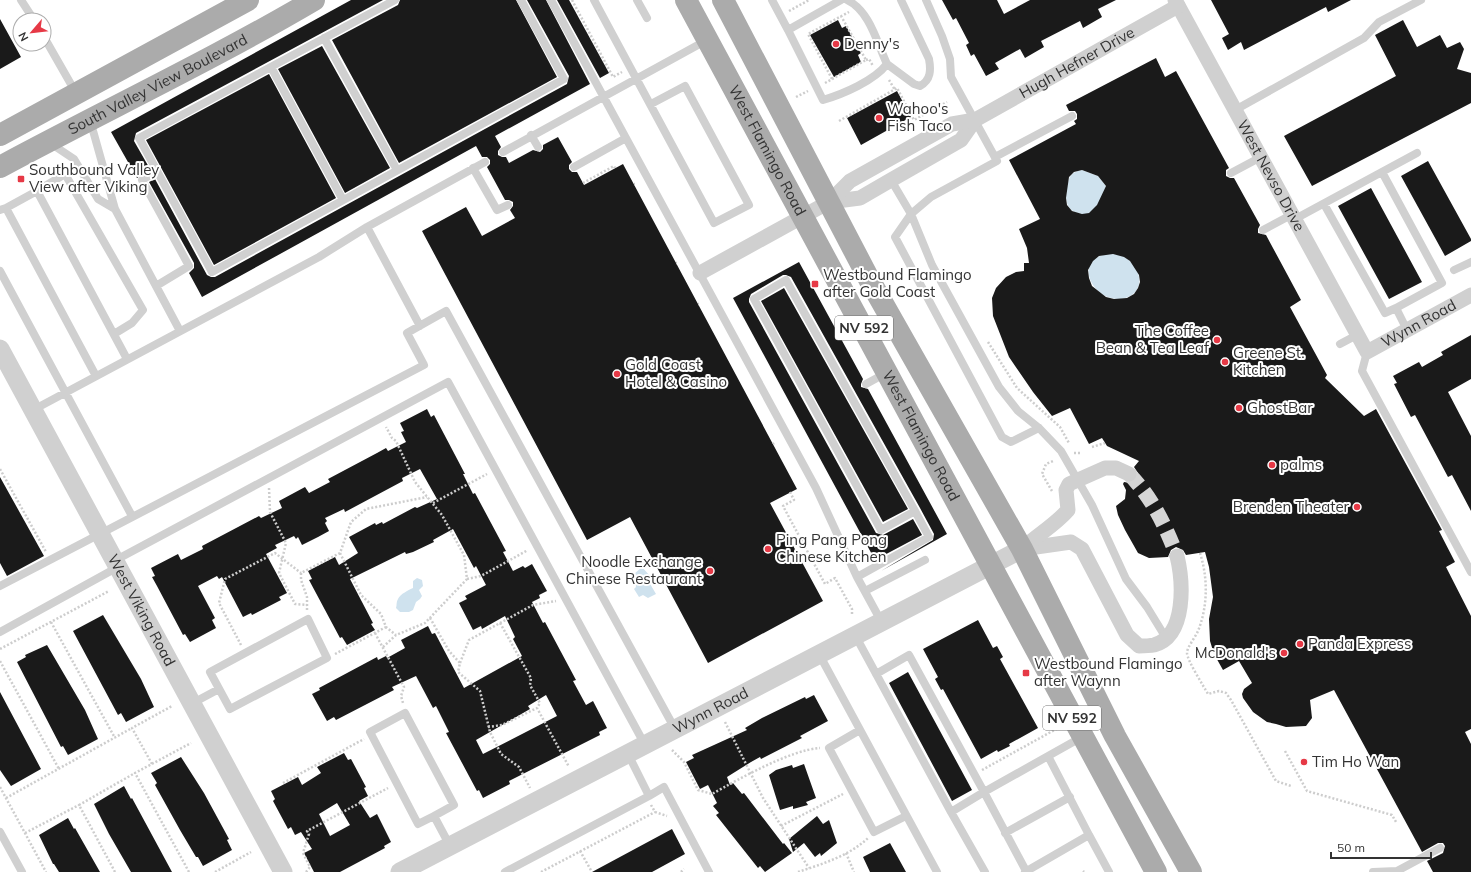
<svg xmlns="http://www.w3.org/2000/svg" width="1471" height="872" viewBox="0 0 1471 872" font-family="Mulish,sans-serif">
<rect width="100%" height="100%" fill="#fff"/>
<path fill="#cfe2ee" d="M1082,170L1098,176L1106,186C1103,195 1098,208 1089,213C1085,215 1081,214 1077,213C1065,209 1065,197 1067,187C1069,176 1071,172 1082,170Z
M1108,254C1113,254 1119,254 1123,256C1140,264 1147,289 1128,297C1097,310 1068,259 1108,254Z
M642,567L650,576L649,582L656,594L648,598L643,595L639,597L634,589L636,587L633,575Z
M417,578L422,580L423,586L419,590L422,596L420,599L416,602L413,610L409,612H400L396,608C397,605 396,602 398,599C400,594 409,590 413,588V581Z"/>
<path fill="#1a1a1a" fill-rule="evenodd" d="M351,0H383L136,133L134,141L150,169L137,178L111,132Z
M400,0H516L557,77L399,163L332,40L398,5Z
M527,0H546L590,84L495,136L501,147L498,151V155L502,157H506L509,163L533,150L540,152L543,149V145L558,137L572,162L569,165V169L572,172H577L584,185L623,164L797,489L770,503L823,601L708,663L630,517L587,540L422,231L466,207L482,236L515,218L510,210L513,206V202L509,200H505L487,167L490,164V160L487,157H482L476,146L202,297L189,273L194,268V263L149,182L155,179L207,275L211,277H215L567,84L569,76Z
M557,0H569L609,73L600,78Z
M942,0H997L1004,14L1030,0H1116L1098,9L1102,17L1083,28L1080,21L1041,41L1044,47L1025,58L1020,49L995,63L999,69L986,76L974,54L971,56L966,45L969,43L956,18L953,20Z
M1211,0H1351L1328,12L1326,7L1244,50L1241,42L1228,50L1222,38L1229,34Z
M0,19L21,57L0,69Z
M838,20L842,28L846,26L861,53L858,55L861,62L834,77L810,35Z
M1403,20L1417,47L1440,35L1447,48L1460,42L1464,49L1457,69L1471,73V103L1312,186L1284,136L1396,76L1375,35Z
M322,46L390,168L345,193L278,69Z
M1156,58L1165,77L1176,71L1229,168L1226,170V176L1230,178H1234L1260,225L1258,229V233L1266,235L1301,300L1290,307L1327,375L1325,378L1364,416L1376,409L1442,530L1439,531L1455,562L1446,567L1471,616V729L1465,732L1471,744V872H1433L1427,861L1443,853L1445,846L1443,843H1438L1422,852L1334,690L1310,700L1312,718L1306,726L1286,727L1276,724L1267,722L1253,712L1243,698L1242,694L1244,689L1252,683L1239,661L1223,670L1214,654L1210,641L1209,619L1213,597L1209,567L1205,552L1186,555L1183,550L1176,547L1171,550L1168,557L1149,558L1138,553L1125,530L1118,515L1116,506L1125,499L1126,490L1123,484L1124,482L1130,483L1137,478L1138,473L1134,467L1139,461L1107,446L1102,438L1089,444L1070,408L1052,416L1033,392L1009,357L993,316L992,298L996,288L1006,277L1016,272L1024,271V263H1029L1027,248L1019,229L1040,219L1009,160L1076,124L1074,121L1077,119V114L1075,111H1069L1066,105ZM1082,170L1098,176L1106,186L1097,205L1089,213L1082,214L1072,211L1067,205L1066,198L1069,177L1074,172ZM1113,254L1124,257L1130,261L1139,275L1140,282L1138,288L1134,294L1127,298L1114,299L1106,297L1092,286L1089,278L1088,270L1093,261L1099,256Z
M269,74L336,198L214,265L146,140Z
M897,91L911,117L861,145L847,118Z
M1428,161L1471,239V241L1445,256L1401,176Z
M1371,188L1422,282L1389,299L1338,206Z
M799,262L863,379L861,384V387L868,389L947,534L881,571L933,540L934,534L920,508L791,277L786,275H783L751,294L749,299V302L876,533L883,535L913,519L922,535L875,560L733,298Z
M784,288L908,509L883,522L761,301Z
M1471,335V379L1448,392L1471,436V511L1452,475L1448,477L1415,415L1411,417L1394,384L1397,383L1393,376L1419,362L1422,367L1443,355L1441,352Z
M427,409L431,417L434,415L465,474H463L473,494L475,493L506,551L503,552L513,571L523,566L525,568L532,564L547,591L539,595L540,598L532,602L543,623L545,622L576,680L573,681L586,705L593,701L607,728L599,732L600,735L509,781L510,784L483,798L479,790L477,791L446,733L449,732L436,706L433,708L416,676L392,687L394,690L336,720L334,717L327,721L312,694L320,690L319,688L377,657L378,660L386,656L387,658L405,648L401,640L428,626L432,634L435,633L464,688L522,656L513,639L515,637L505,616L482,629L481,626L473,630L459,603L467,599L465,596L486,585L476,566L474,568L453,529L433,540L434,542L413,552L406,554L405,552L350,579L373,623L371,624L375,630L347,645L342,637L340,638L309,580L312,579L308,571L335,557L339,565L358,553L349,537L375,523L376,525L382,522L383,524L415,507L417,508L437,499L420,469L402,478L403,481L345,512L344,509L325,518L327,521L325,523L329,531L318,537L302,545L298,537L296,539L294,536L275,545L277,548L266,554L287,593L279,597L281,600L252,615L251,613L243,617L222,577L219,579L217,576L198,586L215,618L212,620L216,628L190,642L185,634L183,635L157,586L152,577L155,576L151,568L178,554L181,560L203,549L202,546L259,516L261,518L282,508L279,501L305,487L309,493L330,482L328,479L377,453L386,448L388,451L406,442L401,432L404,431L400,423ZM546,695L557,716L483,754L476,740L530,709L528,706Z
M0,477L44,556L7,576L0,563Z
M103,615L141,679L154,707L126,722L121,713L118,715L73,631Z
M978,620L993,648L997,646L1003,657L1000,659L1038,728L1009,744L1010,746L998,752L997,750L981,759L943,689L941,690L935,679L938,677L923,649Z
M47,645L85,710L98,739L68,755L63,746L61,747L17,662L26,657L25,655Z
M908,672L972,790L952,801L889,683Z
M0,692L41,769L11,786L0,770Z
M814,695L828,721L800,736L802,738L761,759L760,757L751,762L727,777L730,785L733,783L742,794L744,793L783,844L784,843L792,853L765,872L760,866L758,868L716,815L719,813L713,806L717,803L708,785L700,789L686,762L694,758L692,755L747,730L745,728L762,718L805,697L806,699Z
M344,753L348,760L351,759L366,787L364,788L368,796L359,801L370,818L377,814L391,842L384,846L385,848L340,872H314L304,853L312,849L301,832L295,835L291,827L288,829L273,801L275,799L271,791L298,777L302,785L321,773L317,767ZM337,803L350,825L330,836L319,814Z
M181,757L204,793L229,839L227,840L232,850L203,866L198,857H196L180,830L155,785L157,783L151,773Z
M804,764L816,798L806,802L808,805L793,809V806L780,810L769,775L776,770L792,765L793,768Z
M124,786L131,799L132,798L172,872H131L109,834L94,804Z
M817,816L823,824L829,820L837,843L821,856L820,853L815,857L804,843L793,852L789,839Z
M68,818L74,829L75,828L100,872H59L54,864H53L39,835Z
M672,829L685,854L652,872H592Z
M890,843L906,872H870L863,857Z"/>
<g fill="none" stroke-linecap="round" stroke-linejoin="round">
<path stroke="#d6d6d6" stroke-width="15" stroke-dasharray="15 8" stroke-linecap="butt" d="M1129,474C1152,497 1166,527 1177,556"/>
<path stroke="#cdcdcd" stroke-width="2.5" stroke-dasharray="2 2" stroke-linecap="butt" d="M572,0L613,77L622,72
M789,11L809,0
M866,60L869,59L873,66
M832,79L808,34L849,12
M889,80L895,90
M825,83L866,60L841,16
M796,97L808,91
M839,121L897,88L914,120L947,102
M583,183L614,166L615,168
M634,184H635
M676,263H677
M698,304H699
M988,342L1017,388L1060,427L1069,443
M773,444L774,443
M1092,447L1105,443
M1074,453H1081
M0,469L46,552
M269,488L270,512L286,543L279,573L295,604L307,605
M1052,491L1042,474L1046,464L1053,461
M790,492L794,500L783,506L825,584L835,578L852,609V615
M433,503L487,474
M340,553L361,595L381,614L386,627L396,635
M1200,553C1208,578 1208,606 1198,631C1195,638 1187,647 1187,653C1187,660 1204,687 1208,694L1219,691L1226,693L1231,700L1276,781L1291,786
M467,579L481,576L528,550
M307,610V597L301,580V573L340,553L351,522L366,509L427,497
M430,618L449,651L460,663L458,672L480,691L490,732L501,754L519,767L530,788
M51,622L115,738
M500,623L531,678L530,685L540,703L537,708L569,767
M375,633L404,687L401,696L403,703
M241,645L219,603L225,579L275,553L301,573
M383,647L396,635L425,623L467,579L464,555L442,515L415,482L396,441L392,438L386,427
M0,649L109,591
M335,654L386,627
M0,661L59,769
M460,663L469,640L533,605L556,601
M725,722L763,798L809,868
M488,727L502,725L537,708
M672,750L684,762L698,790L712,794C739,779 790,750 820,748
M1285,751L1307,791L1392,815L1396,822
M152,764L132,728L172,706
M982,770L1058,728
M283,783L364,739
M0,787L46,872
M6,798L132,728
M651,805L655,812L667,816
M781,826L843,794
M25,833L79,805
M580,851L592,872
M846,853L854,872
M1083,871L1084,872
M115,872L79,805L135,773
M189,872L135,773L191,743
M215,872L251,852
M306,872L310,867L303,853L309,834L307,831L388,788
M541,872L655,812
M681,872L684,869
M798,872C822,864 849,856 868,838"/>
<path stroke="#d0d0d0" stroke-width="8" d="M21,0L34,20
M395,0L139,138L212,272L564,79L521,0
M551,0L816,488L857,577
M594,0L714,223L749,205L685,86L651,104
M637,0L647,18
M772,0L788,30
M841,0L788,30L823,100C843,94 874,81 887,64C877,43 870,11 847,0
M926,0L942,36L950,59L951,77L997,161L931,197L911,214L895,237L1002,437L1011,442L1039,428
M44,37L76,93
M324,38L397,170
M887,64L914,84L920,86C931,80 931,70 929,59L901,0
M271,67L343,200
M1235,110L1364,38L1379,22L1421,0
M90,120L115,209L156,286L189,266L142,180L157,171
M531,135L538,147
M50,143L74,159L98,199L115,209
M503,152L707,40
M995,157L1072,116
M574,167L626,138
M473,168L497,210L508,205
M1382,172L1442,283L1396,308
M1231,173L1261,157
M891,180L911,214L932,265L999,387L1018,411L1039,428L1061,451L1092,505L1126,579L1147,607L1166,638
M1324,204L1385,313L1396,308L1407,330
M6,208L37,191
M0,210L6,208L96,376
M1295,219L1417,153
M367,227L420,326
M1263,230L1293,214
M1454,270L1471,262
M0,271L132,516
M156,286L180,331
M114,334L132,323L143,310L65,174L37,191L127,359
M1340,344L1357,335
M1367,352L1362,371L1471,572
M866,384L886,373
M33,410L319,257L367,227L485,162
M114,561L448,382L645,745
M0,586L424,365L407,333L446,311L675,729
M865,591L925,560
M308,619L327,658L230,709L210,672Z
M881,621L857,577L929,537L915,511L786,280L754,299L881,530L915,511
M0,632L118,567
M855,635L951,812
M819,654L937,872
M876,674L909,655L984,792L1082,737
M191,704L219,689
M860,730L829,748L874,832L906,816
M1048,756L1089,835
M649,796L664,787L709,872
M434,816L418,824L370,732L405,713L454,805L434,816L450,846
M0,832L22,872
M1005,833L1070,797
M505,872L649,796L628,754
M985,872L951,812L984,792L1026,871
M1025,872L1089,835L1109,872
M1373,872L1397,871L1440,848"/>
<g stroke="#d0d0d0" stroke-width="15">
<path id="s1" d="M1175,0L1367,352L1471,295"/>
<path d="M829,202L860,198L891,180L961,140L975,120"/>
<path id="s2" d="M700,273L829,202L850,181L952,124L975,120L1178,6"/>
<path d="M1022,549L1071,542L1082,549L1127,635L1139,646C1143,646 1149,646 1154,645C1187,636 1183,581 1177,556"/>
<path d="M1022,549C1037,535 1055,525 1068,510L1066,490L1069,484L1105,468H1116L1129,474"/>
</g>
<g stroke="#d0d0d0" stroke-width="19">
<path id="s3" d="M0,349L283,872"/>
<path id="s4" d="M400,872L1022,549"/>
</g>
<g stroke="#ababab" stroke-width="22">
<path id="s5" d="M686,0L1156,872"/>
<path d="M723,0L870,281L1022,549L1115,736L1191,872"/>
<path d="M0,135L248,0"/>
<path id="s6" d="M0,167C104,111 212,60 314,0"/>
</g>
</g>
<g fill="#e63946" stroke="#fff" stroke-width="1.5">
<circle cx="836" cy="44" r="4"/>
<circle cx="879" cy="118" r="4"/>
<rect x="17" y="175" width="8" height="8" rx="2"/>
<rect x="811" y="280" width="8" height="8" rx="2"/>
<circle cx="1217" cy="340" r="4"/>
<circle cx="1225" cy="362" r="4"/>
<circle cx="617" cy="374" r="4"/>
<circle cx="1239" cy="408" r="4"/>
<circle cx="1272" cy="465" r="4"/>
<circle cx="1357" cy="507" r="4"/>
<circle cx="768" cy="549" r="4"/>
<circle cx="710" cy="571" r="4"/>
<circle cx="1300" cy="644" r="4"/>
<circle cx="1284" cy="653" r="4"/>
<rect x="1022" y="669" width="8" height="8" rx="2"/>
<circle cx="1304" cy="762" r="4"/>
</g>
<g text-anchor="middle" stroke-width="4" stroke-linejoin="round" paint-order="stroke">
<g fill="#fff" stroke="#707070" stroke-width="1">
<rect x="835" y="316" width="58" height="24" rx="3"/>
<rect x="1043" y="706" width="58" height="24" rx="3"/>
</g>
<g font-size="14" font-weight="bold" fill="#333">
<text x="864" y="333">NV 592</text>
<text x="1072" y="723">NV 592</text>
</g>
<g font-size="15" fill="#333" stroke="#fff" text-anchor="start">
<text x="844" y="49">Denny's</text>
<text x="887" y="114">Wahoo's<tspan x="887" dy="17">Fish Taco</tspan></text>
<text x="29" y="175">Southbound Valley<tspan x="29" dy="17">View after Viking</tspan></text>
<text x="823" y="280">Westbound Flamingo<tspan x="823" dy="17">after Gold Coast</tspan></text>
<text x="1209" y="336" text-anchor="end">The Coffee<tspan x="1209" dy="17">Bean &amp; Tea Leaf</tspan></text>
<text x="1233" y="358">Greene St.<tspan x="1233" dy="17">Kitchen</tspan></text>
<text x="625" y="370">Gold Coast<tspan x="625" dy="17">Hotel &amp; Casino</tspan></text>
<text x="1247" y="413">GhostBar</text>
<text x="1280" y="470">palms</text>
<text x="1349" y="512" text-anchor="end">Brenden Theater</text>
<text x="776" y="545">Ping Pang Pong<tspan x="776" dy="17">Chinese Kitchen</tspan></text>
<text x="702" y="567" text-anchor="end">Noodle Exchange<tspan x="702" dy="17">Chinese Restaurant</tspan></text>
<text x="1308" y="649">Panda Express</text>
<text x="1276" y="658" text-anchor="end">McDonald's</text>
<text x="1034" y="669">Westbound Flamingo<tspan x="1034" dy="17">after Waynn</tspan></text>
<text x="1312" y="767">Tim Ho Wan</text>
</g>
<g font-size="15" fill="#333" stroke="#fff">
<text dy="5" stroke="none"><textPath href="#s2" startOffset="434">Hugh Hefner Drive</textPath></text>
<text dy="5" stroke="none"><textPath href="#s6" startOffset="178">South Valley View Boulevard</textPath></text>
<text dy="5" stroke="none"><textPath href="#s5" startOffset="171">West Flamingo Road</textPath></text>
<text dy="5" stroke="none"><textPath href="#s1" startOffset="200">West Nevso Drive</textPath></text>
<text dy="5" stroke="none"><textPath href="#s1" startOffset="460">Wynn Road</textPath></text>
<text dy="5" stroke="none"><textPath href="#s5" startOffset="495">West Flamingo Road</textPath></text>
<text dy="5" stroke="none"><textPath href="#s3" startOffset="297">West Viking Road</textPath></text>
<text dy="5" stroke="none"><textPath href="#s4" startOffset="350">Wynn Road</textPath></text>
</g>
</g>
<g transform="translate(32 32) rotate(242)"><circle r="19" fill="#ffffff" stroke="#adadad"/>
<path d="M0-3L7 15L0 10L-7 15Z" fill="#e63946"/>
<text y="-6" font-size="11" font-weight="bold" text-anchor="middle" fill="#333333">N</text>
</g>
<path d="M1331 852v6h100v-6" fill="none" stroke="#333333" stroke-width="2"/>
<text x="1337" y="852" font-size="12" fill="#333333" stroke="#ffffff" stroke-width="3" paint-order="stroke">50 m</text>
</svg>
